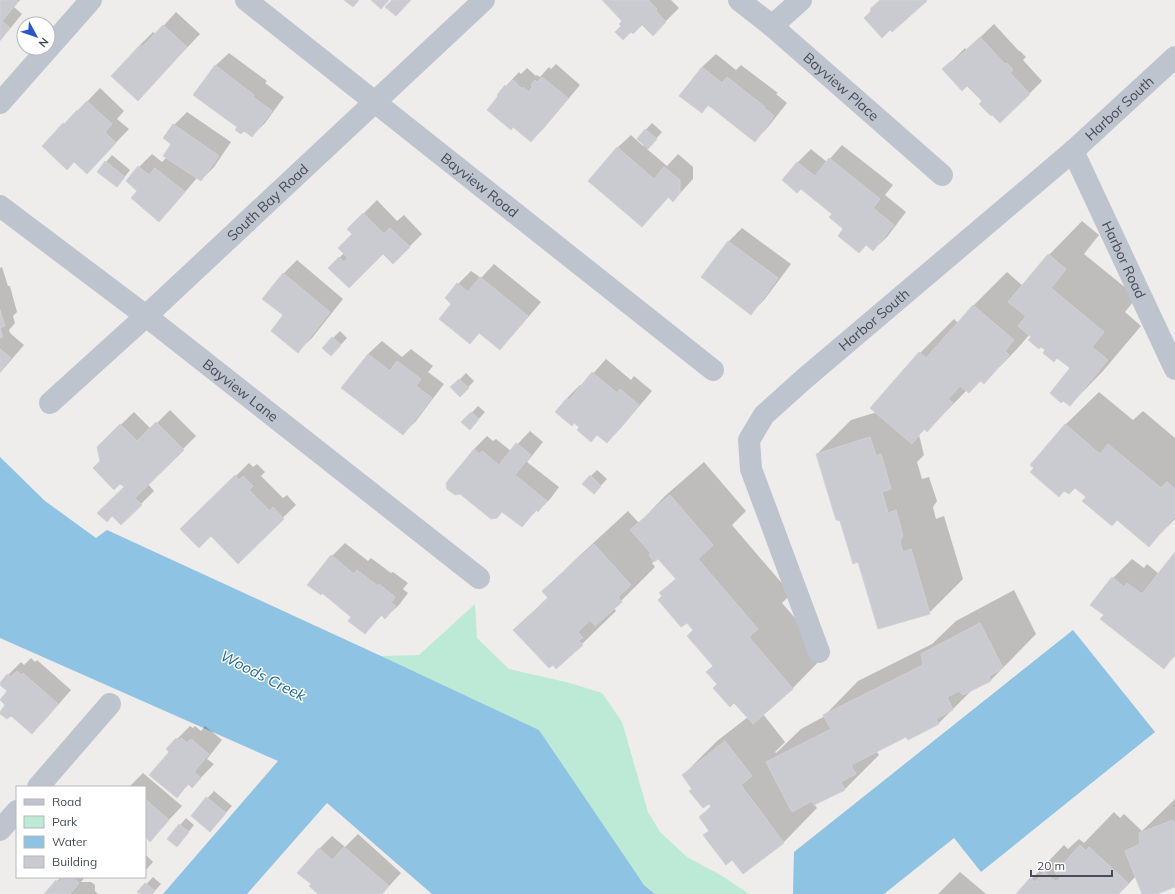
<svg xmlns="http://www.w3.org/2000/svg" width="1175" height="894" viewBox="0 0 1175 894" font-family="Mulish,sans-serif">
<rect width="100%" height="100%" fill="#efecec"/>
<path fill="#bdead6" d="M475,604L477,638L509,669L570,683L602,693L622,722L648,812L660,832L687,857L724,877L749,894H655L381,656L419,655Z"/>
<path fill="#8ec3e3" d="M0,457L45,501L96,538L107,530L381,656L539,730L644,885L655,894H432L327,803L247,894H163L278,761L0,638Z
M1073,630L1155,732L981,872L954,838L884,894H793L794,852Z"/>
<path fill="#0003" d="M0,0H20L14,7L22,14L0,41Z
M603,0H671L679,8L653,34L642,23L623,26V21Z
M176,12L200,34L138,100L140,45L153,32L156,34Z
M994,24L1019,51H1020L1026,57L1023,60L1042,81L1029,94L983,101L967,85L944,69L965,48L967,50Z
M229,53L267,81L265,83L284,97L265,123L252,136L238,127L215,66Z
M716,54L736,70L741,65L778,93L776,94L787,103L768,127L755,141L709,105L701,112L680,95L702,67Z
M556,64L580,85L544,128L531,141L498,95L519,72L521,74L527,68L536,76L537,75L540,77L549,67L551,69Z
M100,88L124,111L117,119L129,129L87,173L64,124L77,110L78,111Z
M187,112L231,142L214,167L201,180L197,178L172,207L159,221L139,191V167L152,154L162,162L167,157L173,143L174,125Z
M652,123L662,132L647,149L667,166L678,154L693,167V179L673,201L669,197L642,226L617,148L631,135L643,146L645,145L638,138Z
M842,145L893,185L885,195L906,212L887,237L873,250L867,244L859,252L845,228L833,214L801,188L783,180L798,162L811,149L827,162Z
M112,155L130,170L123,179L106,162Z
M377,200L397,221L404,215L422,234L393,263L383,253L329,268L344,253L354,234L348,229Z
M1082,221L1099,235L1084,254L1137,297L1125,312L1141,326L1103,371L1070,405L1072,368L1046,350L1030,334L1017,349L984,383L981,380L969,392L967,390L927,431L925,429L919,435L924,455L917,462L922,479L929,477L937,501L933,507L936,519L944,516L963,579L929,613L859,561L841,520L817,454L851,420L877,412L872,408L920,353L954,319L958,323L974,305L1007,272L1023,286L1049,255Z
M742,228L791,264L764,300L751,313L702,277L729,241Z
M297,260L343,299L312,338L298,351L283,274Z
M494,264L541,302L513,335L500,348L480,332L470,342L453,304L447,298L458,284L471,271L481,278Z
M2,267L8,286H10L17,312L13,316L15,323L9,330L10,333L24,345L0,373V268Z
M340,331L347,338L331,355L323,348Z
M382,341L402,357L411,349L433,366L428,372L444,384L416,421L403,434L368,354Z
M606,359L631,380L634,376L652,391L620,429L607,442L598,434L580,427L574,422L556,412L567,398L580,385L582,386Z
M466,373L474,381L460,396L452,387Z
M1099,392L1133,420L1143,411L1175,438V519L1149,545L1118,519L1112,525L1087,497L1065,425Z
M478,406L485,412L476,422H463Z
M170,410L196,436L148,484L154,491L121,524L125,487L101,462L98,447L134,412L151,429Z
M530,431L543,442L527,462L559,487L551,498L538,511L537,510L522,526L474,449L487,436L493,441L496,439L511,451Z
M704,462L746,511L732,525L791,594L782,603L826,654L793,688L763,714L785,742L775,752L776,753L801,729L825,716V715L858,681L932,644L956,621L1014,590L1036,634L991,680L972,690L939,723L906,736L880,749L877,752L879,755L845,789L814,804L817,808L784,842L743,873L700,817L711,806L693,788L683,775L717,741L748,717L718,684L714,665L694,630L661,593L676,578L659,557L652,563L655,567L614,608L616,611L582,644L515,630L548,597L543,591L577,558L628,511L639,523L665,496Z
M249,463L253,467L257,464L265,472L261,476L283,498L287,495L296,505L238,562L211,534L182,529Z
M597,470L607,479L594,493L584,483Z
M345,543L368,561L371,558L391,573L393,572L408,583L403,589L408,593L399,605L385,618L382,615L365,633L353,617L332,556Z
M1175,554V656L1164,667L1105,615L1113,578L1132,559L1144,568L1147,564L1159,574Z
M31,658L35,662L37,660L71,690L45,720L32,733L7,705L8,691V675L21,662L24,665Z
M190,726L193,728L195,726L201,731L205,726L222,740L207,759L214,764L192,787L189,784L176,797L171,752L177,739Z
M143,773L182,806L150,840L146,837L145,838V787H129Z
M214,791L232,806L216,824L192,815Z
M1175,799V886L1154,894H1143L1136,876L1119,894H1017L1064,845L1068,849L1079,839L1084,843L1114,812L1120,818L1124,814L1142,831Z
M186,818L194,825L183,839L169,838Z
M358,834L401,873L382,894H320L319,849L332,836L345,847Z
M145,854L153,862L145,871Z
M960,872L986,894H938Z
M61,877H85L81,882H91L95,885V891L98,894H45Z
M153,877L161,884L152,894H141L139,892Z"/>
<path fill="#cacad1" stroke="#d0d1d7" d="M0,0H16L18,2L2,21L10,28L0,40Z
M344,0H359L353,7Z
M371,0H389L381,9Z
M392,0H411L396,16L385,7Z
M602,0H650L649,1L657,9L656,11L666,22L653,36L642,25L633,34L631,32L623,40L615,32L621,26L619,24L622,21Z
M880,0H926L927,1L892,32L890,30L882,38L864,18L871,11L870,9Z
M163,25L187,47L138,101L111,76L140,45L142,47Z
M980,37L1005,64L1007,63L1013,70L1010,73L1030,94L1000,123L992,115L991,116L979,104L982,101L967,86L962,91L942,69L951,61L953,62Z
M215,65L254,95L253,97L272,111L252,137L244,131L241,134L235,130L237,127L193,95Z
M702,67L722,83L727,77L765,107L764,108L774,116L755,142L708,105L702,113L679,96Z
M542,77L568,98L531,142L513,127L511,130L487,110L498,96L497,95L505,85L507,87L513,80L522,89L523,87L529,92L533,86L531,85L535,80L537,82Z
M87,101L112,124L105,132L116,143L87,174L74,162L67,170L42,146L63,123L65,124Z
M173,124L219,156L201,181L163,156L171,144L163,138Z
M645,129L657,139L648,149L637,139Z
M617,147L654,179L664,167L680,180V193L673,202L668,197L642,227L588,181Z
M829,158L880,199L873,208L894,225L873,251L866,245L859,253L838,236L843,229L829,217L832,214L801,189L797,193L782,180L797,162L815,176Z
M105,161L125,177L117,187L97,172Z
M138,166L149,175L155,168L185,192L159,222L131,198L137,191L126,181Z
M363,213L384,234L390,228L410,247L393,264L383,254L349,288L328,268L339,257L344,262L348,258L338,248L352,234L347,229Z
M728,241L778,278L751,315L701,277Z
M1048,254L1066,269L1051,288L1104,332L1092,347L1108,360L1070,406L1063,401L1061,403L1050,393L1070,368L1057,358L1054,362L1043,353L1045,350L1041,347L1039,349L1028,340L1031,337L1018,326L1026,316L1008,302Z
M283,273L330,312L298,353L271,331L283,315L262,299Z
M480,277L528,316L500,350L479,333L470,344L439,319L451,304L445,298L457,283L468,292Z
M973,305L1014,340L1005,351L1009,355L984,384L980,381L969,393L960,386L948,399L953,403L927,432L924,429L912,444L870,408L919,352L926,358Z
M0,310L5,326L0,328L3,337L0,338Z
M332,337L341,345L331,356L322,348Z
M0,349L11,358L0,372Z
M368,354L390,371L397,361L421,379L416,386L432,398L403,435L341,388Z
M592,372L617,393L620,389L639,405L607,443L597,435L591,442L577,430L579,427L574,423L572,426L555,412L567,398L569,400Z
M459,379L469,388L460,397L450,387Z
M471,412L479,419L470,430L461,422Z
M156,422L184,450L135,498L142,505L121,525L112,516L107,522L97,513L124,487L120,484L114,490L93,468L100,461L97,447L120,424L137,441Z
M1065,424L1100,454L1108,444L1161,488L1167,482L1175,489V516L1149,547L1117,520L1112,526L1082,501L1086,497L1075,488L1069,494L1064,491L1059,497L1030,472L1034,468L1030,465Z
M870,437L876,456L881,454L891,489L882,492L888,513L896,510L903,536L900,541L903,552L911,549L930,614L878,629L858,562L853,564L840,521L836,520L816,454Z
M516,443L531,455L515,475L547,501L538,512L536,510L522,527L502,512L497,518L491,519L460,494L455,495L447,489L446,483L474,449L479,454L482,451L499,465Z
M235,475L239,480L243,476L253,486L249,490L270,511L273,507L284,519L238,564L211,536L199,548L180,529Z
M590,475L601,486L594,494L582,484Z
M670,495L713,545L698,559L758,629L749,637L793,689L753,724L734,703L730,707L713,688L717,684L706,672L713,666L687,636L693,630L687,623L681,627L658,600L662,596L659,593L676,579L658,559L654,562L649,555L651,553L630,530Z
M594,544L631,585L618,597L622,602L595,626L590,620L578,632L583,638L578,640L583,645L556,669L553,665L549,668L513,630L548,598L542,591Z
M1175,552V654L1164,669L1100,619L1104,615L1090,605L1112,577L1124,587L1127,583L1142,594Z
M331,555L354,574L357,570L378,586L379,584L395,597L391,603L396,606L385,619L381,615L365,634L348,621L351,617L322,593L321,595L307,585Z
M980,623L1003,668L989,676L991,681L963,695L959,691L947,697L953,710L936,719L939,724L908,740L906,737L851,765L856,774L841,782L845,790L814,805L812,801L792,812L766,762L831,729L823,715L923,665L921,654Z
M17,671L21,675L23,673L58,704L32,734L11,716L7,719L0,714V712L5,705L0,700L7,691L0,685V683L7,674L11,677Z
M176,738L179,741L181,738L187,743L191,739L209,754L194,772L201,778L192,788L188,784L177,798L149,775L169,752L166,749Z
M725,741L752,776L741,785L784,843L743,874L732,860L726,865L703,835L709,831L699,817L711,807L709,804L703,808L689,791L692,789L682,775Z
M206,797L226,813L210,832L191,816Z
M145,799L169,820L150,842L146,837L145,838Z
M1173,820L1175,823V887L1157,894H1142L1125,851L1140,844L1139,833Z
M179,824L189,832L177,847L167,839Z
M1080,845L1086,851L1089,847L1128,883L1118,894H1016L1030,878L1035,882L1044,872L1056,882L1060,878L1055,873Z
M344,847L389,886L382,894H318L309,886L311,884L297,873L319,848L332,860Z
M63,877H72L79,883L70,894H44L56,880L58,883Z
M145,883L155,891L152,894H140L137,892Z"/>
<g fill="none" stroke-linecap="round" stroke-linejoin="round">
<g stroke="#bec4cd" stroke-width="22">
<path id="s1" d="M246,0L713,370"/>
<path id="s2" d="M739,0L772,26L942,175"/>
<path d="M772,26L801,0"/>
<path d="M0,103L91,0"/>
<path id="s3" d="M1073,151L1175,369"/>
<path id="s4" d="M0,206L146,316L479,578"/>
<path id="s5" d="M50,403L146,316L484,0"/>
<path id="s6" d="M819,652L751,469L749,440L764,415L804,379L1073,151L1175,57"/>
<path d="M38,787L110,704"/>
<path d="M0,830L17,811"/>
</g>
</g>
<g text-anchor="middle" stroke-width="3" stroke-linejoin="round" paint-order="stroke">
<g font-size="14" fill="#464c58" stroke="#fff">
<text dy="5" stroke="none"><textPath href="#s2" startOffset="134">Bayview Place</textPath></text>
<text dy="5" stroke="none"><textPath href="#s6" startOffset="723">Harbor South</textPath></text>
<text dy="5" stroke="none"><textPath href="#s1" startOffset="298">Bayview Road</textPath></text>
<text dy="5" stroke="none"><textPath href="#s5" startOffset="296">South Bay Road</textPath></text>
<text dy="5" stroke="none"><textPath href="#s3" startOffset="120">Harbor Road</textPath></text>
<text dy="5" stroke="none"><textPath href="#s6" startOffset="399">Harbor South</textPath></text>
<text dy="5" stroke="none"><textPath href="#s4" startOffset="303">Bayview Lane</textPath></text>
</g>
<g font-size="15" font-style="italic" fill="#186899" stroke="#fff">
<text transform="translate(263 676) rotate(27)" y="5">Woods Creek</text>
</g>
</g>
<rect x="16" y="786" width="130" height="92" fill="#ffffff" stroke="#b5b7bc"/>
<rect x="24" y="799" width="20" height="6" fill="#bec4cd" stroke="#b5b7bc"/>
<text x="52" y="806" font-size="12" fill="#464c58">Road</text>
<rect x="24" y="816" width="20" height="12" fill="#bdead6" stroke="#b5b7bc"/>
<text x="52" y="826" font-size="12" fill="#464c58">Park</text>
<rect x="24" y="836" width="20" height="12" fill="#8ec3e3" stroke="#b5b7bc"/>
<text x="52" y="846" font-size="12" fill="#464c58">Water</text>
<rect x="24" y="856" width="20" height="12" fill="#cacad1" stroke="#b5b7bc"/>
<text x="52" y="866" font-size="12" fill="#464c58">Building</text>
<g transform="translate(36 36) rotate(130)"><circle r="19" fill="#ffffff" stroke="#b5b7bc"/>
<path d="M0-3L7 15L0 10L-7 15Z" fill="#2854cd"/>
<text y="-6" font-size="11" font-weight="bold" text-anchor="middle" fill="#464c58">N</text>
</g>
<path d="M1031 870v6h81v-6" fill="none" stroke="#464c58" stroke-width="2"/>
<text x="1037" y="870" font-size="12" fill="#464c58" stroke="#ffffff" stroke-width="3" paint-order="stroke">20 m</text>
</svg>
